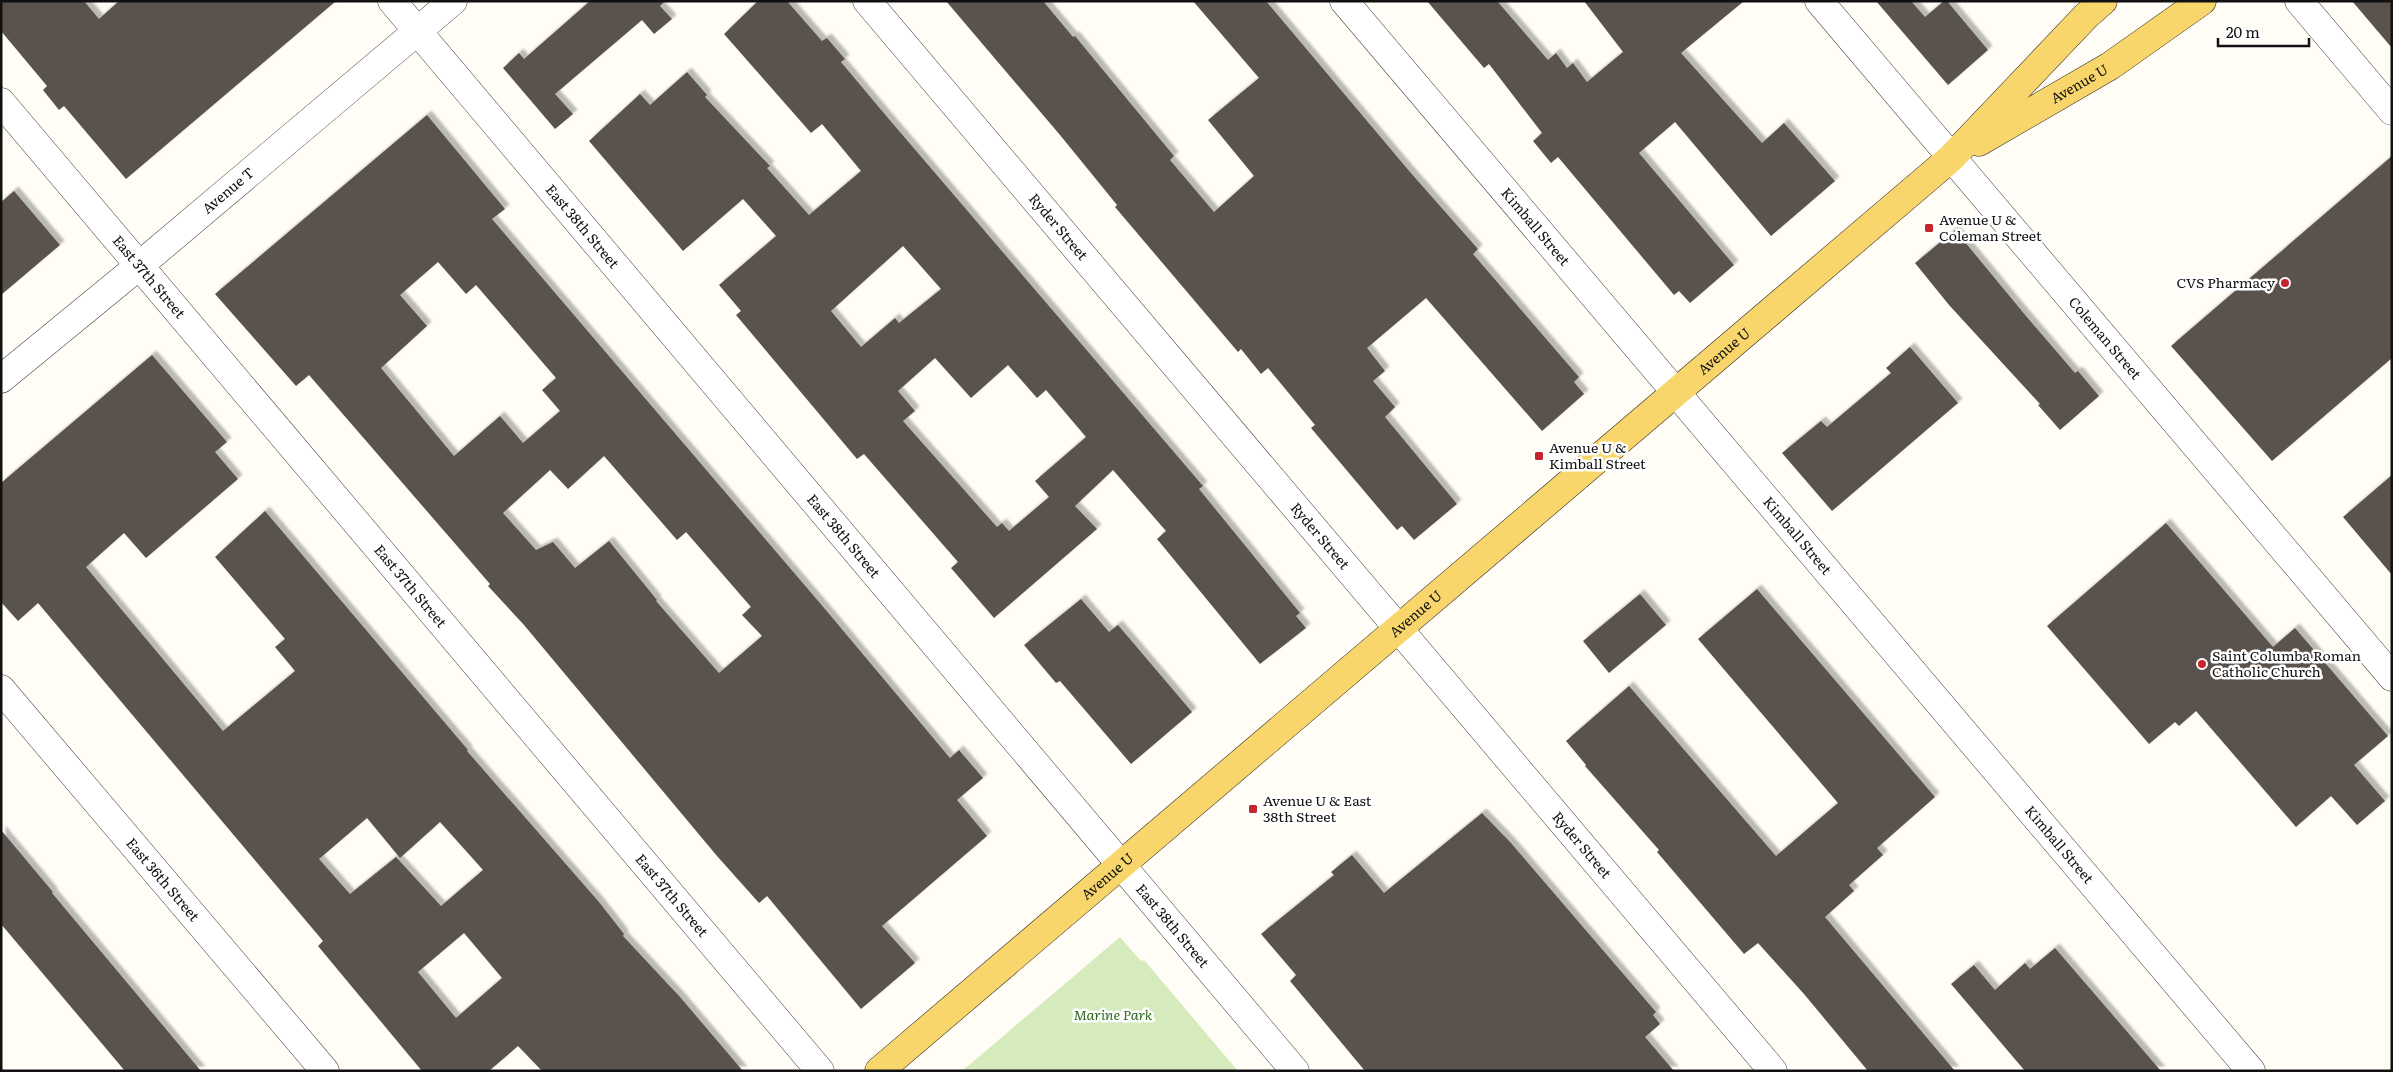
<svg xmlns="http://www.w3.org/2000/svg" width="2393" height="1072" viewBox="0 0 2393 1072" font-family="Literata,serif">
<defs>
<filter id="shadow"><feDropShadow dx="4.5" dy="-4.5" stdDeviation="1" flood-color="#0004"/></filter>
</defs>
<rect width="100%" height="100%" fill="#fffdf5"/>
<path fill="#d5ebbd" d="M1120,937L1141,961L1144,960L1238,1071H962Z"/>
<path fill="#5a524d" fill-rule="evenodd" filter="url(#shadow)" d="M1,1H84L99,19L119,1H336L126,179L64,106L59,110L43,90L47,86L1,31Z
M590,1H665L660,6L672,19L654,34L642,20L555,94L573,114L555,129L503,68L519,53L524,59Z
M758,1H787L822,41L827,38L845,59L841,62L888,118L1203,486L1199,489L1300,613L1296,616L1306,628L1260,664L1157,539L1166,531L1113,470L1075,506L1097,529L994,618L951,568L958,562L864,454L857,459L736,315L741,311L719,285L776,236L743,199L683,251L589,141L640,94L650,105L687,72L707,95L705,97L770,166L767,168L809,215L861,171L822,124L811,133L724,34ZM903,246L941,289L899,323L895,318L861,347L831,311ZM935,358L971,398L1008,365L1037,398L1046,390L1086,437L1035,481L1049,497L1009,531L1002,523L997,527L903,421L915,411L898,391Z
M946,1H1043L1073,37L1075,36L1174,156L1170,160L1214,212L1254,176L1208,120L1259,78L1193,1H1266L1410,172L1478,249L1473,254L1579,377L1574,382L1584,394L1542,431L1426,298L1367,348L1385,371L1373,381L1395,407L1385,417L1457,504L1414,540L1402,526L1397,530L1311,428L1315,425L1268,368L1261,374L1241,349L1238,352L1115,207L1117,205L1060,135Z
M1427,1H1497L1548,60L1556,53L1567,68L1573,63L1587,82L1623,52L1584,1H1744L1681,53L1762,143L1784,123L1835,181L1771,236L1675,122L1639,153L1734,265L1690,303L1679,291L1674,295L1558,157L1551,163L1533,141L1542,133L1489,64L1484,68Z
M1876,1H1911L1925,17L1944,1H1947L1988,50L1948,85Z
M2352,1H2392V48Z
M427,115L505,209L492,219L825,609L950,758L959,750L983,778L957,800L987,836L882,926L915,963L861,1009L767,896L759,903L717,856L524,625L488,586L490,584L309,375L296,386L215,294ZM438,262L466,294L476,285L556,378L542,390L560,411L523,443L500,416L454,456L381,368L427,326L400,295ZM604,456L677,540L686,532L751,607L742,615L762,636L719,673L656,601L657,600L609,541L575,568L553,542L536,550L503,513L550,470L568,489Z
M2392,156V358L2272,461L2171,346Z
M14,191L60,245L1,295V202Z
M1955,230L2026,316L2075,373L2078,371L2099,396L2060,430L2038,405L2040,404L1949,305L1915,263Z
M1910,347L1958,403L1832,511L1782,453L1821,421L1827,427L1891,373L1886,368Z
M152,355L227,442L215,452L238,479L146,558L124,533L86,567L223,731L295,671L275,647L285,639L215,557L265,511L468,750L467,751L599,902L624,934L623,936L680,997L743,1071H542L518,1046L489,1071H422L318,946L323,941L38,603L18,621L1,602V483ZM367,818L400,858L440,822L483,870L441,906L396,857L350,894L319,859ZM464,933L502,978L456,1018L418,972Z
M2392,475V575L2343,517Z
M2166,523L2273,647L2295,628L2388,736L2354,765L2385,801L2357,825L2331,796L2296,827L2196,711L2179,726L2175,722L2149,744L2047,626Z
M1757,589L1935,797L1877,848L1883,855L1849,885L1854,891L1825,917L1955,1071H1868L1804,994L1758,943L1744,954L1657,852L1659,850L1585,766L1586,765L1566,741L1629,686L1776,856L1838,803L1698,639Z
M1640,594L1666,625L1609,673L1583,641Z
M1081,599L1109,632L1118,625L1192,712L1131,764L1060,681L1056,683L1024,645Z
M1482,813L1511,843L1656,1012L1653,1015L1660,1024L1645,1037L1674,1071H1365L1290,981L1296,975L1261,934L1334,875L1331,872L1352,855L1384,893Z
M1,830L53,892L52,893L201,1071H125L1,924Z
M2055,948L2161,1071H2025L1951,984L1974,965L1995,990L2025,963L2030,969Z"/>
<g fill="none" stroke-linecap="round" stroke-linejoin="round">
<defs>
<g id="minor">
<path id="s1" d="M392,1L1295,1071"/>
<path id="s2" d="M867,1L1773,1071"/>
<path id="s3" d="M1344,1L2251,1071"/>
<path id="s4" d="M1819,1L2392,677"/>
<path d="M2299,1L2392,111"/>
<path id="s5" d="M1,102L820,1071"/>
<path id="s6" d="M1,379L140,265L453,1"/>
<path id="s7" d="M1,689L325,1071"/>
</g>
<g id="major">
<path id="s8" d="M1979,142L2110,66L2202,1"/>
<path id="s9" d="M879,1071L1951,158L2086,16L2103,1"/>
</g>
</defs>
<use href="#minor" stroke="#444" stroke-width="29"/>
<use href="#major" stroke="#222" stroke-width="29"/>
<use href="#minor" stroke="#fff" stroke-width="28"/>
<use href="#major" stroke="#f9d66b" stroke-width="28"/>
</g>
<g fill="#c4262e" stroke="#fff" stroke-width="2">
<rect x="1924" y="223" width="10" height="10" rx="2.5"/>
<circle cx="2285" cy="283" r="5"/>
<rect x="1534" y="451" width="10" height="10" rx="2.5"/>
<circle cx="2202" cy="664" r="5"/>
<rect x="1248" y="804" width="10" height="10" rx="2.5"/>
</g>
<g text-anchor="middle" stroke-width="5" stroke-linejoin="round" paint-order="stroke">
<g font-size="14" fill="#111" stroke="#fff">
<text dy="5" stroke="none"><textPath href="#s8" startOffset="116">Avenue U</textPath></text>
<text dy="5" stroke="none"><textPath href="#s6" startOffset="295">Avenue T</textPath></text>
<text dy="5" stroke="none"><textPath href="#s1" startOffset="295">East 38th Street</textPath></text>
<text dy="5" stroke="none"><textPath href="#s2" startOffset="296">Ryder Street</textPath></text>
<text dy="5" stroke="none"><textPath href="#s3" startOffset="296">Kimball Street</textPath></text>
<text dy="5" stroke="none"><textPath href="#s5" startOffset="229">East 37th Street</textPath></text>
<text dy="5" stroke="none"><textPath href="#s4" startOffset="442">Coleman Street</textPath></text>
<text dy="5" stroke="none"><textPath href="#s9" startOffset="1110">Avenue U</textPath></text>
<text dy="5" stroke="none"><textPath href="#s2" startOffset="701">Ryder Street</textPath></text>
<text dy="5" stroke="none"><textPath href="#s1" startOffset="700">East 38th Street</textPath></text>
<text dy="5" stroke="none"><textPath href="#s3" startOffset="701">Kimball Street</textPath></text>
<text dy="5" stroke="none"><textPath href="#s5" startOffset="634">East 37th Street</textPath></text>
<text dy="5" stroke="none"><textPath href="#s9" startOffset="705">Avenue U</textPath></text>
<text dy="5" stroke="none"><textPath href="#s2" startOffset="1106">Ryder Street</textPath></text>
<text dy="5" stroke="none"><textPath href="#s3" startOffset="1106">Kimball Street</textPath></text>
<text dy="5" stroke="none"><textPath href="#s9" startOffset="300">Avenue U</textPath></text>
<text dy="5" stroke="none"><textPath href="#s7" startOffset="250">East 36th Street</textPath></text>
<text dy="5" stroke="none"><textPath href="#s5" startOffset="1039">East 37th Street</textPath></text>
<text dy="5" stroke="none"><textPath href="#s1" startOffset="1210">East 38th Street</textPath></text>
</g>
<g font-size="14" fill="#111" stroke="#fff" text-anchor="start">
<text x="1939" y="225">Avenue U &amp;<tspan x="1939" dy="16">Coleman Street</tspan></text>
<text x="2275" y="288" text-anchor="end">CVS Pharmacy</text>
<text x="1549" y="453">Avenue U &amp;<tspan x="1549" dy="16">Kimball Street</tspan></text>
<text x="2212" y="661">Saint Columba Roman<tspan x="2212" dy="16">Catholic Church</tspan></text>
<text x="1263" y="806">Avenue U &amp; East<tspan x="1263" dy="16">38th Street</tspan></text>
</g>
<g font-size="14" font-style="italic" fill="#2f6b1f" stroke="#fff">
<text x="1113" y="1020">Marine Park</text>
</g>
</g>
<rect width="2393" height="1072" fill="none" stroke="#111111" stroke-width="5"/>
<path d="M2218 38v8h91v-8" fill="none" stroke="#111111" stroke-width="2.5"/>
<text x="2226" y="38" font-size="15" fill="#111111" stroke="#ffffff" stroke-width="4" paint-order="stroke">20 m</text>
</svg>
